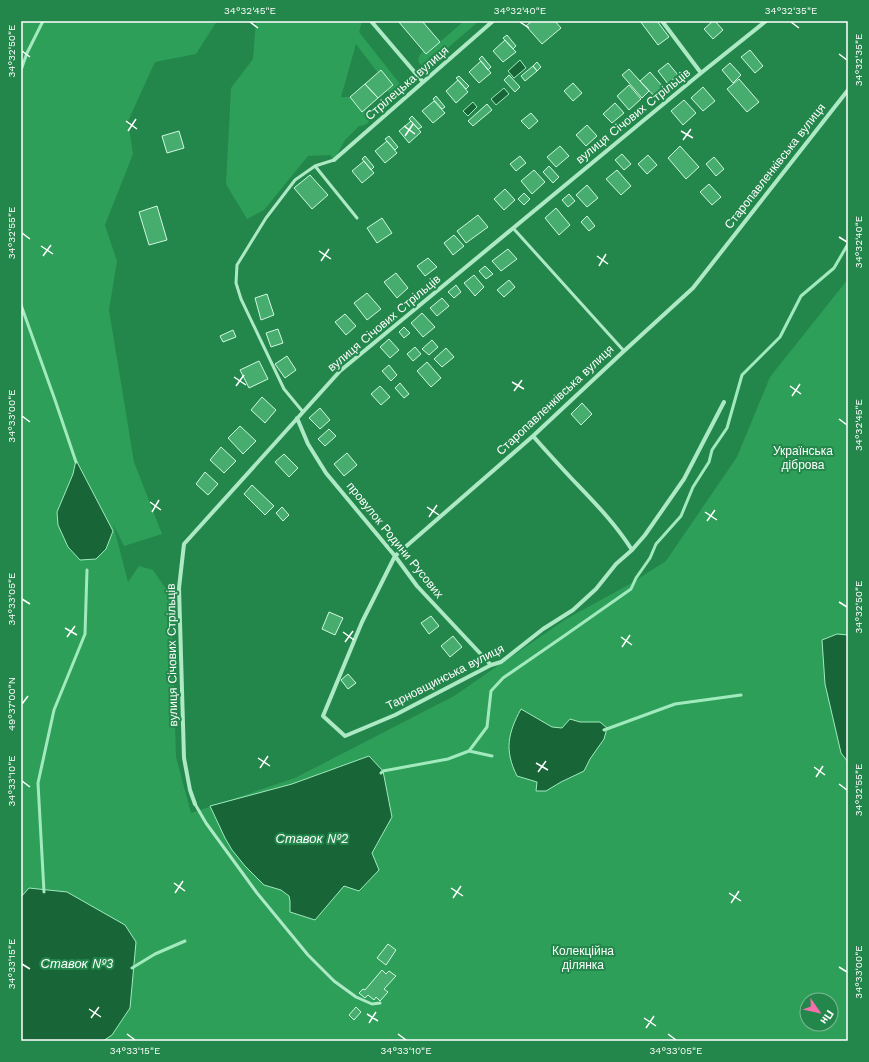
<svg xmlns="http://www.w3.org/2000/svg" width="869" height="1062" viewBox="0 0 869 1062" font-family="'Work Sans',sans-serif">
<rect width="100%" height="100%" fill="#23874b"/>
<path fill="#2d9f59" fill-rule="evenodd" d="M21,21H217L196,54L155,62L128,121L133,154L105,225L117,261L109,310L134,462L162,534L124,546L113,524L128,582L139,566L153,570L171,596L176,757L191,813L295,778L454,696L566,619L630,584L666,561L737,457L770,377L848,279V1041H21ZM807,1000H831V1024H807Z
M256,21H362L359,32L400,84L401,89L398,94L396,95H390L387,91L393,85L381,71L378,73L356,44L341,97H350L362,112L365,109C366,110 370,113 370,114C372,122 365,126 359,126L345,140L334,160L330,155L308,156L264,210L247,219L226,184L231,88L253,59Z
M464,21H479L428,65L424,66C415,63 418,57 423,51L426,54Z"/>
<path fill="#186638" stroke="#a1eabd" d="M520,60L526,68L514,78L508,71Z
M504,88L509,94L496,105L491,99Z
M473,102L477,107L468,116L463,111Z
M76,460L113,531L106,549L96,559L80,560L68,547L58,525L57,512L73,474Z
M837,634L848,635V762L841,753L825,684L822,640Z
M521,709L552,727L562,728L570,719L580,722H600L607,728L604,739L590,759L584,771L561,782L546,791H536L537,782L517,776C504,750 508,733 521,709Z
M369,756L383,771L392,817L372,853L379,870L359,891L344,886L315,920L290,912V901L289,896L281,890L264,885L245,866L232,850L225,838L210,806L292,784Z
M29,888L67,892L125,925L136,942L130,1008L112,1035L103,1041H21V897Z"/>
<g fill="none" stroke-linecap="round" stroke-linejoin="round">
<path stroke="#a1eabd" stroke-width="3" d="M21,70L27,53L43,21
M21,305L55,400L76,462
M604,730L675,704L741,695
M469,751L492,756
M381,773L383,771L448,759L469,751L487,727L491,691L503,678L564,636L631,589L636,578L650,558L656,544L681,516L693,487L709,462L712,450L727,428L742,375L780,337L801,296L834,268L848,244
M44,892L38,783L54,710L85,634L87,570
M132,968L155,954L185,941"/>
</g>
<path fill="#47ad6f" stroke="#d1f7e0" d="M398,21H422L440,42L426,54Z
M532,21H555L561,28L542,44L526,26Z
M640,21H657L669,37L658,45Z
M713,21H715L723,30L713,39L704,29Z
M507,35L516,46L513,49L503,38Z
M505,40L516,52L503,62L493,51Z
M750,50L763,66L755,73L741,57Z
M482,56L491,67L488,70L479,59Z
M481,61L491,73L479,83L469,72Z
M537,62L541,67L537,71L533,66Z
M668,63L678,75L668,84L658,71Z
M730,63L741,75L733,83L722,70Z
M533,66L537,71L525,81L521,76Z
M629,69L649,91L642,98L622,75Z
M381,70L393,85L378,98L365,84Z
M650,72L664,88L654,96L640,81Z
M509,75L520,87L515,92L504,80Z
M459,76L469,86L466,89L456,78Z
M739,79L759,102L747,112L727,89Z
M458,80L468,92L456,103L446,91Z
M573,83L582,93L573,101L564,91Z
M365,84L378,98L362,112L350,97Z
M629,85L641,99L629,110L617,96Z
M703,87L715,101L703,111L691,98Z
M436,96L445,107L442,109L433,99Z
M684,100L696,113L683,125L671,111Z
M434,101L445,113L433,123L422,111Z
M615,103L624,113L612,123L603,114Z
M487,104L492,110L473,126L468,121Z
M531,113L538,121L529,129L521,121Z
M412,116L422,127L418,129L409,119Z
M411,121L421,132L409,143L399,131Z
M587,125L597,136L586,146L576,135Z
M179,131L184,148L167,153L162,136Z
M389,136L398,147L395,150L385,139Z
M387,141L397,153L385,163L375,151Z
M560,146L569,156L556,167L547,157Z
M680,146L699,167L686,179L668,158Z
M622,154L631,164L624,170L615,160Z
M648,155L657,165L647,174L638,164Z
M365,156L374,167L371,170L362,159Z
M520,156L526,163L516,171L510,164Z
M714,157L724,169L716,176L706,164Z
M364,161L374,173L362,183L352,171Z
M549,166L559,177L553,183L543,172Z
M534,170L545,182L532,194L521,181Z
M617,170L631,186L621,195L606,179Z
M310,175L328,195L312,209L294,188Z
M709,184L721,197L712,205L700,192Z
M587,185L598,198L587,207L576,195Z
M505,189L515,200L504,210L494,199Z
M524,193L530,199L524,205L518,199Z
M569,194L575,201L568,207L562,200Z
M157,206L167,240L149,245L139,212Z
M556,208L570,225L559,235L545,218Z
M478,215L488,227L466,243L457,231Z
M587,216L595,226L589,231L581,222Z
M382,218L392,233L377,243L367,228Z
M454,235L464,246L453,255L444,243Z
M508,249L517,259L501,271L492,261Z
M428,258L437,267L425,276L417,266Z
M485,266L493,274L486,279L479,271Z
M396,273L408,288L397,298L384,282Z
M474,275L484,287L475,296L464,283Z
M509,280L515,287L504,297L497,290Z
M456,285L461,292L454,298L448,292Z
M367,293L381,309L367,320L354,303Z
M267,294L274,315L261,320L255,298Z
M442,298L449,306L437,316L430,308Z
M422,313L435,327L423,337L411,323Z
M345,314L356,326L346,335L335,322Z
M404,327L410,333L404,338L399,332Z
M278,329L283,343L271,347L266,333Z
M233,330L236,337L223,342L220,336Z
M389,339L399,350L390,358L380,347Z
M432,340L438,347L429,355L422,349Z
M415,347L421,354L413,361L407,354Z
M446,348L454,357L442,367L434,359Z
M287,356L296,370L285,378L275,364Z
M259,361L268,379L249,388L240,370Z
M427,362L441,378L431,387L417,371Z
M389,365L397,375L391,381L382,371Z
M400,383L409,394L404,398L395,388Z
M380,386L390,397L381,405L371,394Z
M262,397L276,410L265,423L251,410Z
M582,403L592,414L581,425L571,414Z
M320,408L330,420L320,429L309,418Z
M240,426L256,441L243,454L228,438Z
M329,429L336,436L325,446L318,439Z
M221,447L236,461L224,473L210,460Z
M347,453L357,465L344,476L334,464Z
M284,454L298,468L289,477L275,462Z
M205,472L218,484L208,495L196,484Z
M252,485L274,506L265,515L244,494Z
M282,507L289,515L283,521L276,513Z
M329,612L343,618L335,635L322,629Z
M431,616L439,626L429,634L421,623Z
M453,636L462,647L450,657L441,646Z
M348,674L356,683L348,689L341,680Z
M388,944L396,950L386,965L377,958Z
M382,970L386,974L389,971L396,976L384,989L388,992L380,1001L376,997L374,1000L368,995L365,998L359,993L363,989L365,990Z
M356,1007L361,1012L354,1020L349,1015Z"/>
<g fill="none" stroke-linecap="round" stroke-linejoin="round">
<path stroke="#ade9c4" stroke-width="3" d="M315,166L357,218
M513,228L624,351
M303,412L284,389L241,299L236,283L237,265L266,218L295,180L315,166L334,160
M195,804L206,823L257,893L308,955L334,981L356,997L372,1004L380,1003"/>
<path stroke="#ade9c4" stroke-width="4" d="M371,21L423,82
M662,21L701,73
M334,160L493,21
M724,402L684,479L645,535L632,550L616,564L596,589L573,610L543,629L501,662L491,665L395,715L345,736L323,716L362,622L395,556L533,436L624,351L693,288L848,90
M297,418L308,444L326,473L395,556L417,586L491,665
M533,436C546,451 559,465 572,479C594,502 615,523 632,550
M195,804L190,790L184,758L179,588L184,544L340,371L701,73L766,21"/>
</g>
<path fill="none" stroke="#fff" stroke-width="1.5" d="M250,22L258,28M520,22L529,28M791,22L799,28M22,51L30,57M839,54L847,60M126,121L137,129M404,126L415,134M128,131L136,119M681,131L693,138M405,136L413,124M683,140L691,129M22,233L30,239M839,237L847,242M41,246L53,254M319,251L331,259M43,256L51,245M597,256L608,264M321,261L329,249M599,266L606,254M234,377L246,385M512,382L524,389M236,386L244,375M790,386L801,394M514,391L522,380M792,396L800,384M22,416L30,422M839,419L847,425M150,502L161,510M427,507L439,515M152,512L159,500M705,512L717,520M429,517L437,505M707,521L715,510M22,599L30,604M839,602L847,607M65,628L77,635M343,632L354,640M67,637L75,626M621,637L632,645M345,642L353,631M622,647L630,635M22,704L28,696M258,758L270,766M536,763L548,770M814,767L825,775M260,768L268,756M538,772L546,761M816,777L823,766M22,781L30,787M839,784L847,790M174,883L185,891M451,888L463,896M175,893L183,881M729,893L741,901M453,898L461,886M731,903L739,891M22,964L30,969M839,967L847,972M89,1009L101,1017M367,1014L378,1021M91,1018L99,1007M644,1018L656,1026M369,1023L376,1012M646,1028L654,1016M127,1034L135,1040M398,1034L406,1040M668,1034L676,1040"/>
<g text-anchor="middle" stroke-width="4" stroke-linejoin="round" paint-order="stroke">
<g font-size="12" fill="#fff" stroke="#23874b">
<text transform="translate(407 83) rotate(-41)" y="4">Стрілецька вулиця</text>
<text transform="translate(633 116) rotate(-39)" y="4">вулиця Січових Стрільців</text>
<text transform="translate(775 166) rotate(-52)" y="4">Старопавленківська вулиця</text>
<text transform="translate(384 323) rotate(-40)" y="4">вулиця Січових Стрільців</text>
<text transform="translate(555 400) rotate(-43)" y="4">Старопавленківська вулиця</text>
<text transform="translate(395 540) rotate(51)" y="4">провулок Родини Русових</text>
<text transform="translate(172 655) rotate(-91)" y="4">вулиця Січових Стрільців</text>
<text transform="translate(445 677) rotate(-27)" y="4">Тарновщинська вулиця</text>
</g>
<g font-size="12" fill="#fdfffd" stroke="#23874b">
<text x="803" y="455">Українська<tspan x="803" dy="14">діброва</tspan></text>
<text x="583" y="955">Колекційна<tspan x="583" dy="14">ділянка</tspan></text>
</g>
<g font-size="13" font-style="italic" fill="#fff" stroke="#23874b">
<text x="312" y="843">Ставок №2</text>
<text x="77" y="968">Ставок №3</text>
</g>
</g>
<rect width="869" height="1062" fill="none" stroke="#23874b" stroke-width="44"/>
<g transform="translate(819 1012) rotate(124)"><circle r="19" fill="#23874b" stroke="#7bb793"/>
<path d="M0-3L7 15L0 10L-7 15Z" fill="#f570ab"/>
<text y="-6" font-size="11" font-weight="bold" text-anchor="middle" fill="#ffffff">Пн</text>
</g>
<rect x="22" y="22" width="825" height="1018" fill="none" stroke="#fff" stroke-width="1.5"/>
<g font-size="10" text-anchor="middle" fill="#fff">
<text x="250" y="14">34°32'45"E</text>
<text x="520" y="14">34°32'40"E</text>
<text x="791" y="14">34°32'35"E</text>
<text transform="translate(11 51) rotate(-90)" y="4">34°32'50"E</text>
<text transform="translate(858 60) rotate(-90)" y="4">34°32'35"E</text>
<text transform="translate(11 233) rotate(-90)" y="4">34°32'55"E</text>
<text transform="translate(858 242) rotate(-90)" y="4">34°32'40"E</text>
<text transform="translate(11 416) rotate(-90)" y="4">34°33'00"E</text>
<text transform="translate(858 425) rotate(-90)" y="4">34°32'45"E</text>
<text transform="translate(11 599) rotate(-90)" y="4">34°33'05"E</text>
<text transform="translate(858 607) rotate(-90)" y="4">34°32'50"E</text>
<text transform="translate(11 704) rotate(-90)" y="4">49°37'00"N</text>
<text transform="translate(11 781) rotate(-90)" y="4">34°33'10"E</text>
<text transform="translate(858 790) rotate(-90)" y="4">34°32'55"E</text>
<text transform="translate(11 964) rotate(-90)" y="4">34°33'15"E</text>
<text transform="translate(858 972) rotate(-90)" y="4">34°33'00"E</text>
<text x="135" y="1054">34°33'15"E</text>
<text x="406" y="1054">34°33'10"E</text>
<text x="676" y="1054">34°33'05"E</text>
</g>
</svg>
